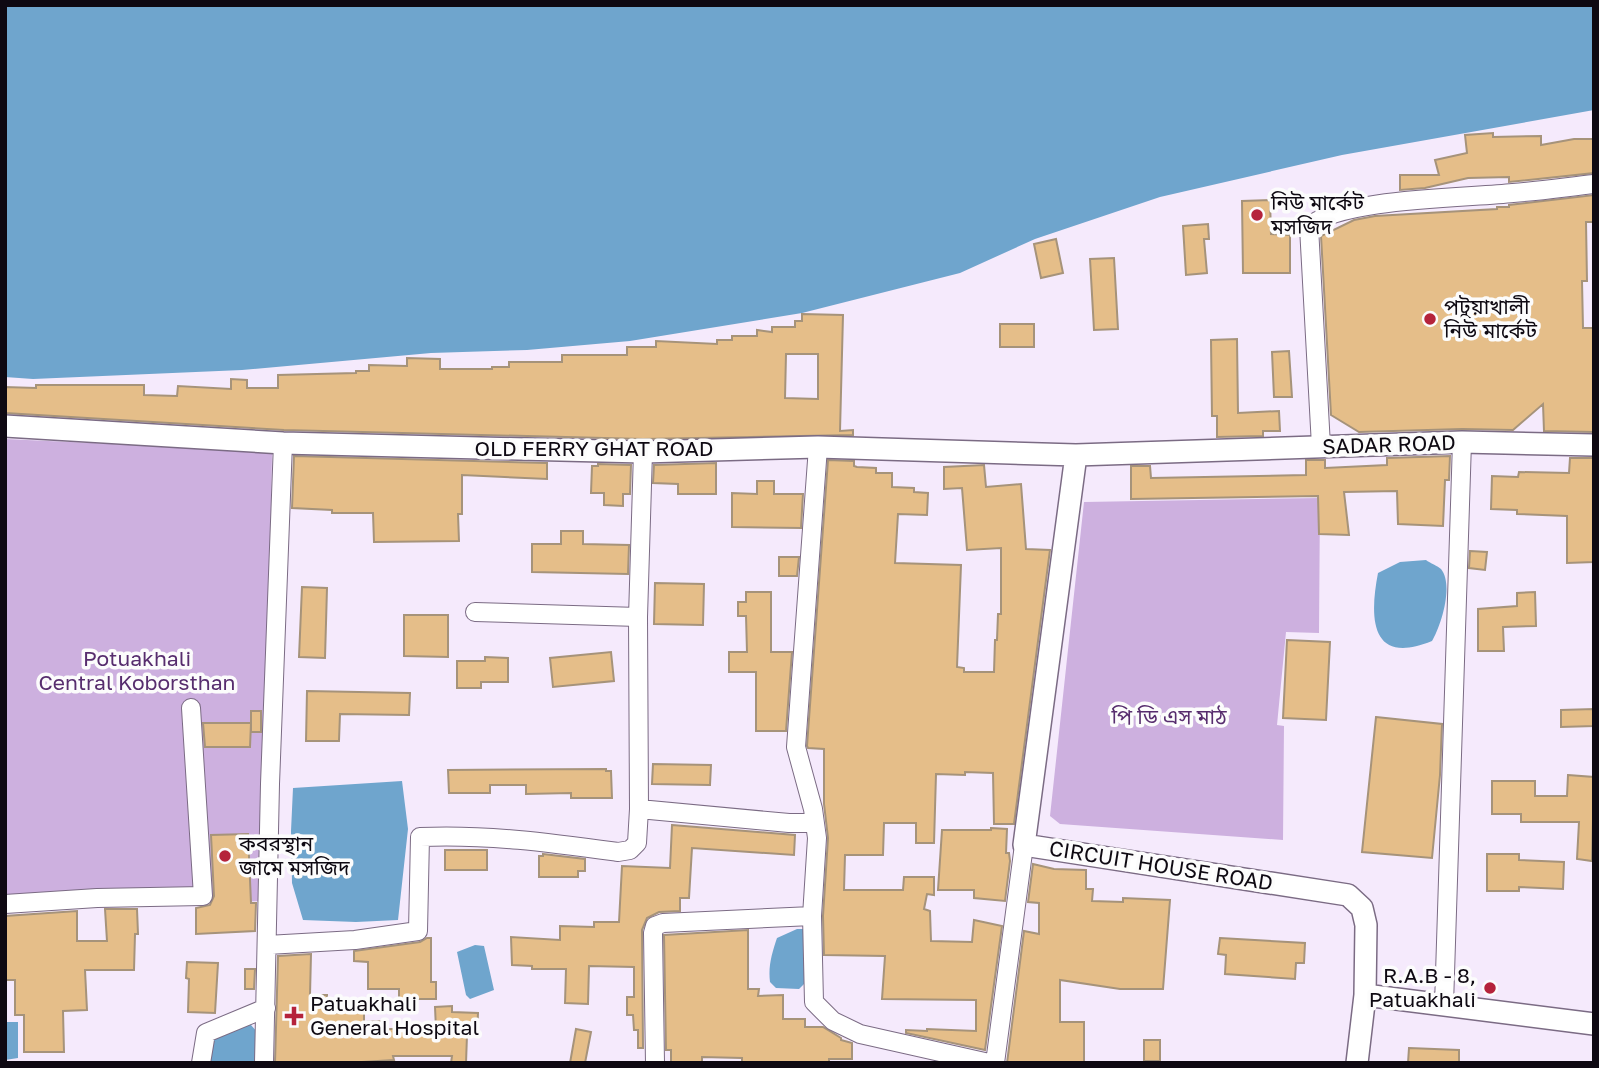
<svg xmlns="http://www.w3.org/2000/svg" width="1599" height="1068" font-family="'Golos Text','Noto Sans Bengali',sans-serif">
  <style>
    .green { fill: #cdb0df }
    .water { fill: #6fa5cd }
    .building { fill: #e5be89; stroke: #a6937a; stroke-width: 2; fill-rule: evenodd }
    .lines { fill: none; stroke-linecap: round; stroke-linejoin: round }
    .minor-casing { stroke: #7b6b84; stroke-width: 20 }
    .tertiary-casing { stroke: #7b6b84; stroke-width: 24 }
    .minor { stroke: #fff; stroke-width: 18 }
    .tertiary { stroke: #fff; stroke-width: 21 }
    .poi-dot { fill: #b5233b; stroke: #fcfcfc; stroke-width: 2.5 }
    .labels { text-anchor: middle; stroke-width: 7; stroke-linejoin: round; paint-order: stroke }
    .poi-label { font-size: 21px; fill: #0e0912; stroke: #fcfcfc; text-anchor: start }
    .street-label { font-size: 21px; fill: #0e0912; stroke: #fcfcfc }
    .park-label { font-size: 21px; fill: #572d6e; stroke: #fcfcfc }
  </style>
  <rect width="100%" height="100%" fill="#f5eafc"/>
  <path class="green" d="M5 439 243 450 272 454 264 901 5 907Z
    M1320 498 1319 633 1286 632 1277 725 1284 726 1283 840 1060 824 1050 816 1084 502Z"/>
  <path class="water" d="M5 5H1594V110L1342 155 1160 197 1035 239 960 273 802 313 630 341 527 350 431 353 242 370 33 379 5 377Z
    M1426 560C1430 563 1438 566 1441 569 1454 585 1441 626 1432 641 1371 666 1369 619 1378 573L1400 562Z
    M402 781 408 829 398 920 356 922 303 920 292 883 291 831 293 788Z
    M797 929H803L807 933 804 984 799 989 776 988 770 982C768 966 772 953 777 938Z
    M475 945 484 946 494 990 470 999 466 995 457 952Z
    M18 1022V1058L5 1060V1022Z
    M251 1025 258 1033 257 1063H206L213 1034 236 1026Z"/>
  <path class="building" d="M1493 133V137L1541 136V145L1574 139H1594V173L1509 182V177L1468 178 1425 188 1400 190V175H1439L1435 160 1467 153 1465 135Z
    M1594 195V222H1586L1587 281H1582L1583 328H1594V432L1544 431 1543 404 1513 430 1462 429 1359 432 1331 415 1321 236 1354 220 1375 216 1497 209V207H1509V205Z
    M1270 200 1271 234 1290 235V273H1243L1242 201Z
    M1208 224 1209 239H1204L1207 273 1186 275 1183 226Z
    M1056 239 1063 273 1041 278 1034 244Z
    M1114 258 1118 329 1094 330 1090 259Z
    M802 314 843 315 840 431 853 430V435L643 439 284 430 5 413V387L36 388V385H144V395L177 396 178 386 231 389V379L247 380V388H278V375L356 373V371H369V365L407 366V358L440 359V369H492V367H509V362H562V355H627V347H656V341L717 344V340H732V336H757V330L772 332V327H795V321H802ZM786 354H818V399L785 398Z
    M1000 324H1034V347H1000Z
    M1237 339 1238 413 1279 411 1280 431H1263V436L1217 437V416H1212L1211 340Z
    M1289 351 1292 397H1274L1272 352Z
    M294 456 547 463V479L462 475V514H458L459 541 374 542 373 513H332V510L292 508Z
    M1450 456 1449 480H1445L1443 526 1398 524 1397 491 1344 492 1349 535 1319 534 1318 496 1131 499V466H1150L1151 478 1306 475V460H1325V468L1387 465V458Z
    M1570 458H1594V562L1567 563V516L1517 514V510L1491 509 1492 476 1518 477 1519 472 1569 473Z
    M828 460 854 461V466L857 467 876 468V473H892V487L914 488V492L928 493 927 515 898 514 895 563 961 565 957 667 964 668V672H994L995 640H997L998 614H1001V548L967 550 962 488 944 489V467L984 465 986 487 1021 484 1026 549 1050 550 1014 824H994L993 773 965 772V775L936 774 934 843H916V823H884L883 855H845L844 890H903L904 877H934V895L927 894 924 909 930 911 931 941 972 942 974 920 1002 926 985 1050 906 1033V1030L927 1031V1029L976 1031V1000L882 999 885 956 824 955 823 916 828 838 824 804V749L808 748 807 746Z
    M716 463V494H678V484L653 483 654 465Z
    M598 464 631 465 630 494H623V506L604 505V493H591L592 466H598Z
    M757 481H774V494H803L801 528 732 527V493L757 494Z
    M561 531H583V544L629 545 628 574 532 572V544H561Z
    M1470 551 1487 552 1485 570 1469 568Z
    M779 557H799L797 576H779Z
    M655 583 704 584 703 625 654 624Z
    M302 587 327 588 325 658 299 657Z
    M746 592H771V652H792L786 731H756V672H729V652H747L746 616H738V602H746Z
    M1535 592 1536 626 1503 627 1504 651H1478V609L1517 606V593Z
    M404 615H448V657L404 656Z
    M1287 640 1330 642 1326 720 1283 718Z
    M611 652 614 681 553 687 550 658Z
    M485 657 508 658V682H481V688H457V661H485Z
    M307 691 410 693 409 715 340 714 339 741H306Z
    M1594 709V726L1561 727V710Z
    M251 711H261V732H251Z
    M1376 717 1442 724 1440 775 1432 858 1362 852Z
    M203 723H251L250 747H205Z
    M653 764 711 765 710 785 652 784Z
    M606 769V771H611L612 798H571V793L526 794V785H490V793H449L448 770Z
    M1568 775 1594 777 1592 861 1577 859 1579 822H1521V814H1492V781H1535V796H1567Z
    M672 825 795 835 794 855 692 848 689 898H680V911L659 912 647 918 642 930 643 1048H638V1030H634L633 1015H627V997H634V967L589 966 588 1004 565 1003 566 969H532V966L512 965 511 937 560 940V926L594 927V922H619L622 866 670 868Z
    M991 828 1007 829 1006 853H1009L1010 861 1005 901 974 898V890H938L942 830H991Z
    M248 834 251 903H256L255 931 196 934V908L210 905 214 896 211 835Z
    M445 850H487V870H445Z
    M543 854 585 859V871H578V877H539V856H543Z
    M1487 854H1519V860L1564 862 1563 889 1519 887V891H1487Z
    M1033 864 1054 869 1086 870V889H1093L1092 901 1123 902V898L1170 900 1163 989H1120L1060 980V1022H1084V1062L1007 1063 1024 931 1039 934V903L1028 902Z
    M105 909H137L138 934H135L134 970H85L87 1010 63 1011 64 1052H24V1015H15V980H5V916L77 911V941H107Z
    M748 930V989H759L758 996 783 995V1019H805V1027H823L841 1038V1040L852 1043V1059H829V1063H742V1058L702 1057V1063H671V1050H666L664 935Z
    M427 938H431V982H436V999H399V989H368V962L354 961V951L420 942Z
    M1220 938 1305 943 1304 963H1296L1295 979 1225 974 1226 955 1218 954Z
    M311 954 310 995H327V1013H364V1022L388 1021V1029H436L435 1007 452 1006V1012L478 1013 477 1035H467L466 1063H451L452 1056H393L394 1060 346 1063H275L278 956Z
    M187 962 218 963 215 1013 188 1012 189 979 186 978Z
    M245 969H255L254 989H245Z
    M576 1029 591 1032 585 1063H570Z
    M1144 1040H1160V1061H1144Z
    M1409 1048 1459 1050V1063H1408Z"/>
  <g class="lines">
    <g class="minor-casing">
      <path id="minor" d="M1321 446 1309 227C1338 198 1468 198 1513 193 1540 191 1567 187 1594 184
        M818 447 796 747 813 809 817 838 812 916 814 1002 833 1021 860 1034 989 1063
        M475 612 638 617
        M639 809 789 823H815
        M5 904 97 898 203 896 191 708
        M267 945 355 940 418 931 420 837C487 834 552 843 618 852L630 850 637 843 639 809 638 617 643 452
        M1444 1005 1462 442
        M201 1063 206 1033 266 1008
        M264 1063 270 784 283 443
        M655 1063 653 933 655 926 663 923 812 916
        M995 1063 1024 845"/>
    </g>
    <g class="tertiary-casing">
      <path id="tertiary" d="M5 426 283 443 643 452 818 447 1076 455 1462 442 1594 445
        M1076 455 1024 845 1348 895 1362 908 1366 925 1365 995 1357 1063
        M1365 995 1594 1024"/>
    </g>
    <use href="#minor" class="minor"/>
    <use href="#tertiary" class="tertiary"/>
  </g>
  <g class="poi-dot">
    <circle cx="1257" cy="215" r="7"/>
    <circle cx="1430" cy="319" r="7"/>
    <circle cx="225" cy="856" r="7"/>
    <circle cx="1490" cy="988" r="7"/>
    <path d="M290.5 1005.5h7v7h7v7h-7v7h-7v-7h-7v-7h7z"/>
  </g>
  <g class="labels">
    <g class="poi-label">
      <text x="1271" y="210">নিউ মার্কেট<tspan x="1271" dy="24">মসজিদ</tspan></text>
      <text x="1444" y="314">পটুয়াখালী<tspan x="1444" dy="24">নিউ মার্কেট</tspan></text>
      <text x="239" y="851">কবরস্থান<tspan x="239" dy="24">জামে মসজিদ</tspan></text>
      <text x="1476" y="983" text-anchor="end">R.A.B - 8,<tspan x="1476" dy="24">Patuakhali</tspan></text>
      <text x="310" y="1011">Patuakhali<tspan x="310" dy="24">General Hospital</tspan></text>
    </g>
    <g class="street-label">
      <text transform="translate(1389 445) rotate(-2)" y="7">SADAR ROAD</text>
      <text x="594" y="456">OLD FERRY GHAT ROAD</text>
      <text transform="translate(1161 866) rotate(9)" y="7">CIRCUIT HOUSE ROAD</text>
    </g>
    <g class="park-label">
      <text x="137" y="666">Potuakhali<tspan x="137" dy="24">Central Koborsthan</tspan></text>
      <text x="1169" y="724">পি ডি এস মাঠ</text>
    </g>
  </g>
  <rect width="1599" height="1068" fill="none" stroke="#0e0912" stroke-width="14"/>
</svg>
